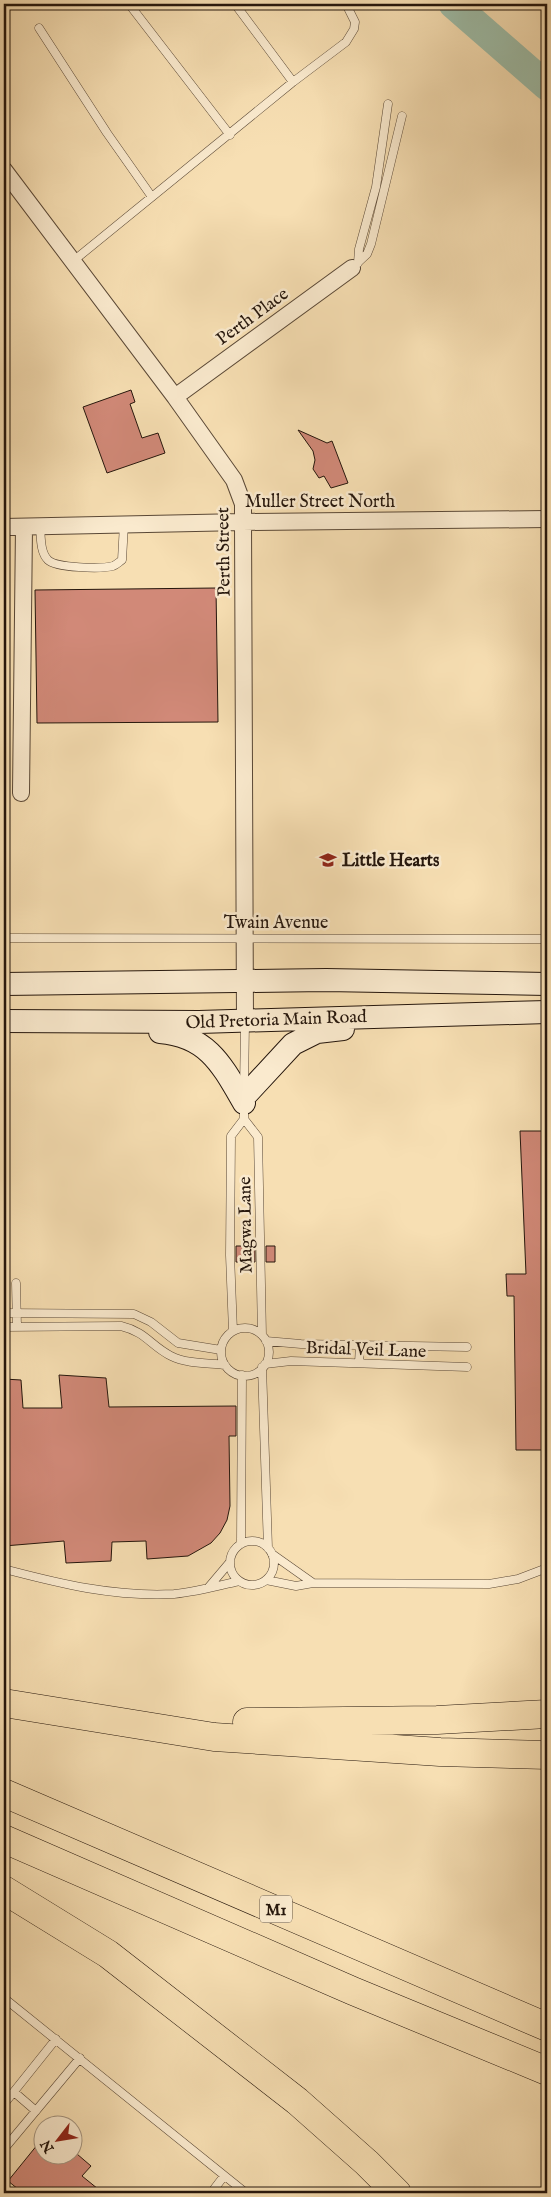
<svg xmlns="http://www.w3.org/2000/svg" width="551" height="2197" font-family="'IM FELL English',serif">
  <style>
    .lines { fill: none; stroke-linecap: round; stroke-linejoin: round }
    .river { stroke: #9ebda8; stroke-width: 29 }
    .building { fill: #d18978; stroke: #25160c }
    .service-casing { stroke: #5a4836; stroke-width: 9 }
    .minor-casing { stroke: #5a4836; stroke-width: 18 }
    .secondary-casing { stroke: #25160c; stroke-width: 24 }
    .motorway-casing { stroke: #25160c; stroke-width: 29 }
    .service { stroke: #faeace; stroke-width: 8 }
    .minor { stroke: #faeace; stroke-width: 16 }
    .secondary { stroke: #faeace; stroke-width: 22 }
    .motorway { stroke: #f7dfb3; stroke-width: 28 }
    .labels { text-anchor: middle; stroke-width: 5; stroke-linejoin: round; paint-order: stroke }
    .shield { fill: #faeace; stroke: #655646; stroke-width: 1 }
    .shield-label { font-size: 16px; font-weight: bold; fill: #25160c }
    .street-label { font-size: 18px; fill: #25160c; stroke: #faeace }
    .poi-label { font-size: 18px; font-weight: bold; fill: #25160c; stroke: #faeace; text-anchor: start }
  </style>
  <rect width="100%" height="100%" fill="#f7dfb3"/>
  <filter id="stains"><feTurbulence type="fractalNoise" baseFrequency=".004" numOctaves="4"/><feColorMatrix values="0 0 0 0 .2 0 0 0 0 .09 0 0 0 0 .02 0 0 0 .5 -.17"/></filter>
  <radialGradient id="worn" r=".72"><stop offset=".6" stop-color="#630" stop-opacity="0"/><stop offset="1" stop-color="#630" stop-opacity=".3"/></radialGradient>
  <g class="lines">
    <path class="river" d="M453 4 547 86"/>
  </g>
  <path class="building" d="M131 390 135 402 130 404 142 438 158 433 165 453 107 473 83 407Z
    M298 430 327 443 332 441 348 483 331 488 324 476 319 478 313 469 315 460 313 451Z
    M216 588 218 722 37 723 35 590Z
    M520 1131H547V1450H516L514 1296H507L506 1274H526Z
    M236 1246H255V1262H236Z
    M266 1246H275V1262H266Z
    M59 1375 106 1378 109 1407 236 1406V1436H229L230 1506 227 1520 220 1533 211 1543 188 1556 147 1559 146 1541 112 1542 111 1561 66 1563 64 1541 4 1546V1379L21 1380 23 1408H62Z
    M42 2139V2154H77L91 2166 82 2176 103 2193H23L8 2181Z"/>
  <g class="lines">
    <g class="service-casing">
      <path id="service" d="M129 4 230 135
        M235 4 293 82
        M39 28 107 133 152 197
        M72 262 293 82 346 42 354 29 355 22 346 4
        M358 263 359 249 376 187 388 104
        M352 268 367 254 371 244 402 116
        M40 526C41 537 40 552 48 560 56 568 101 569 113 566 116 565 119 562 122 560L124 524
        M4 938 547 939
        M244 1090 245 1022
        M244 1119 258 1137 262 1335
        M16 1283 17 1327
        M4 1313 134 1314 151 1322 178 1343 221 1350
        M4 1327 121 1326C146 1332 151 1346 171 1356 187 1364 208 1363 225 1365
        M221 1352a24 24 0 1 1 48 0a24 24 0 1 1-48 0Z
        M233 1331 230 1255 231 1136 244 1119V1104
        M266 1341 301 1344 467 1347
        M359 1363 360 1345
        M265 1364 291 1361 467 1367
        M262 1367 268 1548
        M230 1563a22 22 0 1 1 44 0a22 22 0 1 1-44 0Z
        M241 1544 242 1375
        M272 1554 313 1583
        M4 1569C61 1584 114 1597 174 1594 196 1592 218 1586 239 1581
        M266 1580 296 1586 313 1583 489 1584 518 1579 547 1568
        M208 1588 230 1562
        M4 1998 246 2193
        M14 2092 36 2111
        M4 2104 56 2039
        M4 2149 80 2058
        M211 2193 224 2176"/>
    </g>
    <g class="minor-casing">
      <path id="minor" d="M4 170 175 397 234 480 243 504V522L245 1020
        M175 397 352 268
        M4 527 243 522 547 519
        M21 793 24 527"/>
    </g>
    <g class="secondary-casing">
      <path id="secondary" d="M4 984 326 980 547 984
        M4 1021 199 1022 547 1012
        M160 1032C208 1036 222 1065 244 1103
        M244 1097 293 1044 317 1032 343 1029"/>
    </g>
    <g class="motorway-casing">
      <path id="motorway" d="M4 1703 214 1737 440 1752 547 1755
        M247 1722 437 1720 547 1714
        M4 1793 547 2027
        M4 1839 353 1991 547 2071
        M4 1890 108 1954 297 2101 367 2163 397 2193"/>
    </g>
    <use href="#service" class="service"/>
    <use href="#minor" class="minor"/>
    <use href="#secondary" class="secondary"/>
    <use href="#motorway" class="motorway"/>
  </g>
  <defs>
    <g id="school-bare" transform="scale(1.35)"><path d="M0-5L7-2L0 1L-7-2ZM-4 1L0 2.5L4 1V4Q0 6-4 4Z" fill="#8f2418" stroke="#faeace" stroke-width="2.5" paint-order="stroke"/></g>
  </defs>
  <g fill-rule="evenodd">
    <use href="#school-bare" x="328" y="860"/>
  </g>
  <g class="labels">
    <rect class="shield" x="260" y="1895.5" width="32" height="27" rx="4"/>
    <g class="shield-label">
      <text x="276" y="1915">M1</text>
    </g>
    <g class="street-label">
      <text transform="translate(252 316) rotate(-36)" y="6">Perth Place</text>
      <text x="320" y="507">Muller Street North</text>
      <text transform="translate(223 552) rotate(-91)" y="6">Perth Street</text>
      <text x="276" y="928">Twain Avenue</text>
      <text transform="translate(276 1019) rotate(-2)" y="6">Old Pretoria Main Road</text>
      <text transform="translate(245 1225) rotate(-91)" y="6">Magwa Lane</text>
      <text transform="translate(366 1349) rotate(2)" y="6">Bridal Veil Lane</text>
    </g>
    <g class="poi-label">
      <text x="342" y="866">Little Hearts</text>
    </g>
  </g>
  <rect width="551" height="2197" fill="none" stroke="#f7dfb3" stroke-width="20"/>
  <rect x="5" y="5" width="541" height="2187" fill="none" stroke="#25160c" stroke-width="2.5"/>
  <rect x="10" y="10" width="531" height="2177" fill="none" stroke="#25160c"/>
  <g transform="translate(58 2140) rotate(239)"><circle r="24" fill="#faeace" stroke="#a59580"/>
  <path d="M0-4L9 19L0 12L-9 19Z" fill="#8f2418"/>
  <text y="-8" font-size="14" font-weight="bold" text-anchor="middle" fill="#25160c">N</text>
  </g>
  <rect width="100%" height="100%" filter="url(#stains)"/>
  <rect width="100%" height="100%" fill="url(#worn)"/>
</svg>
